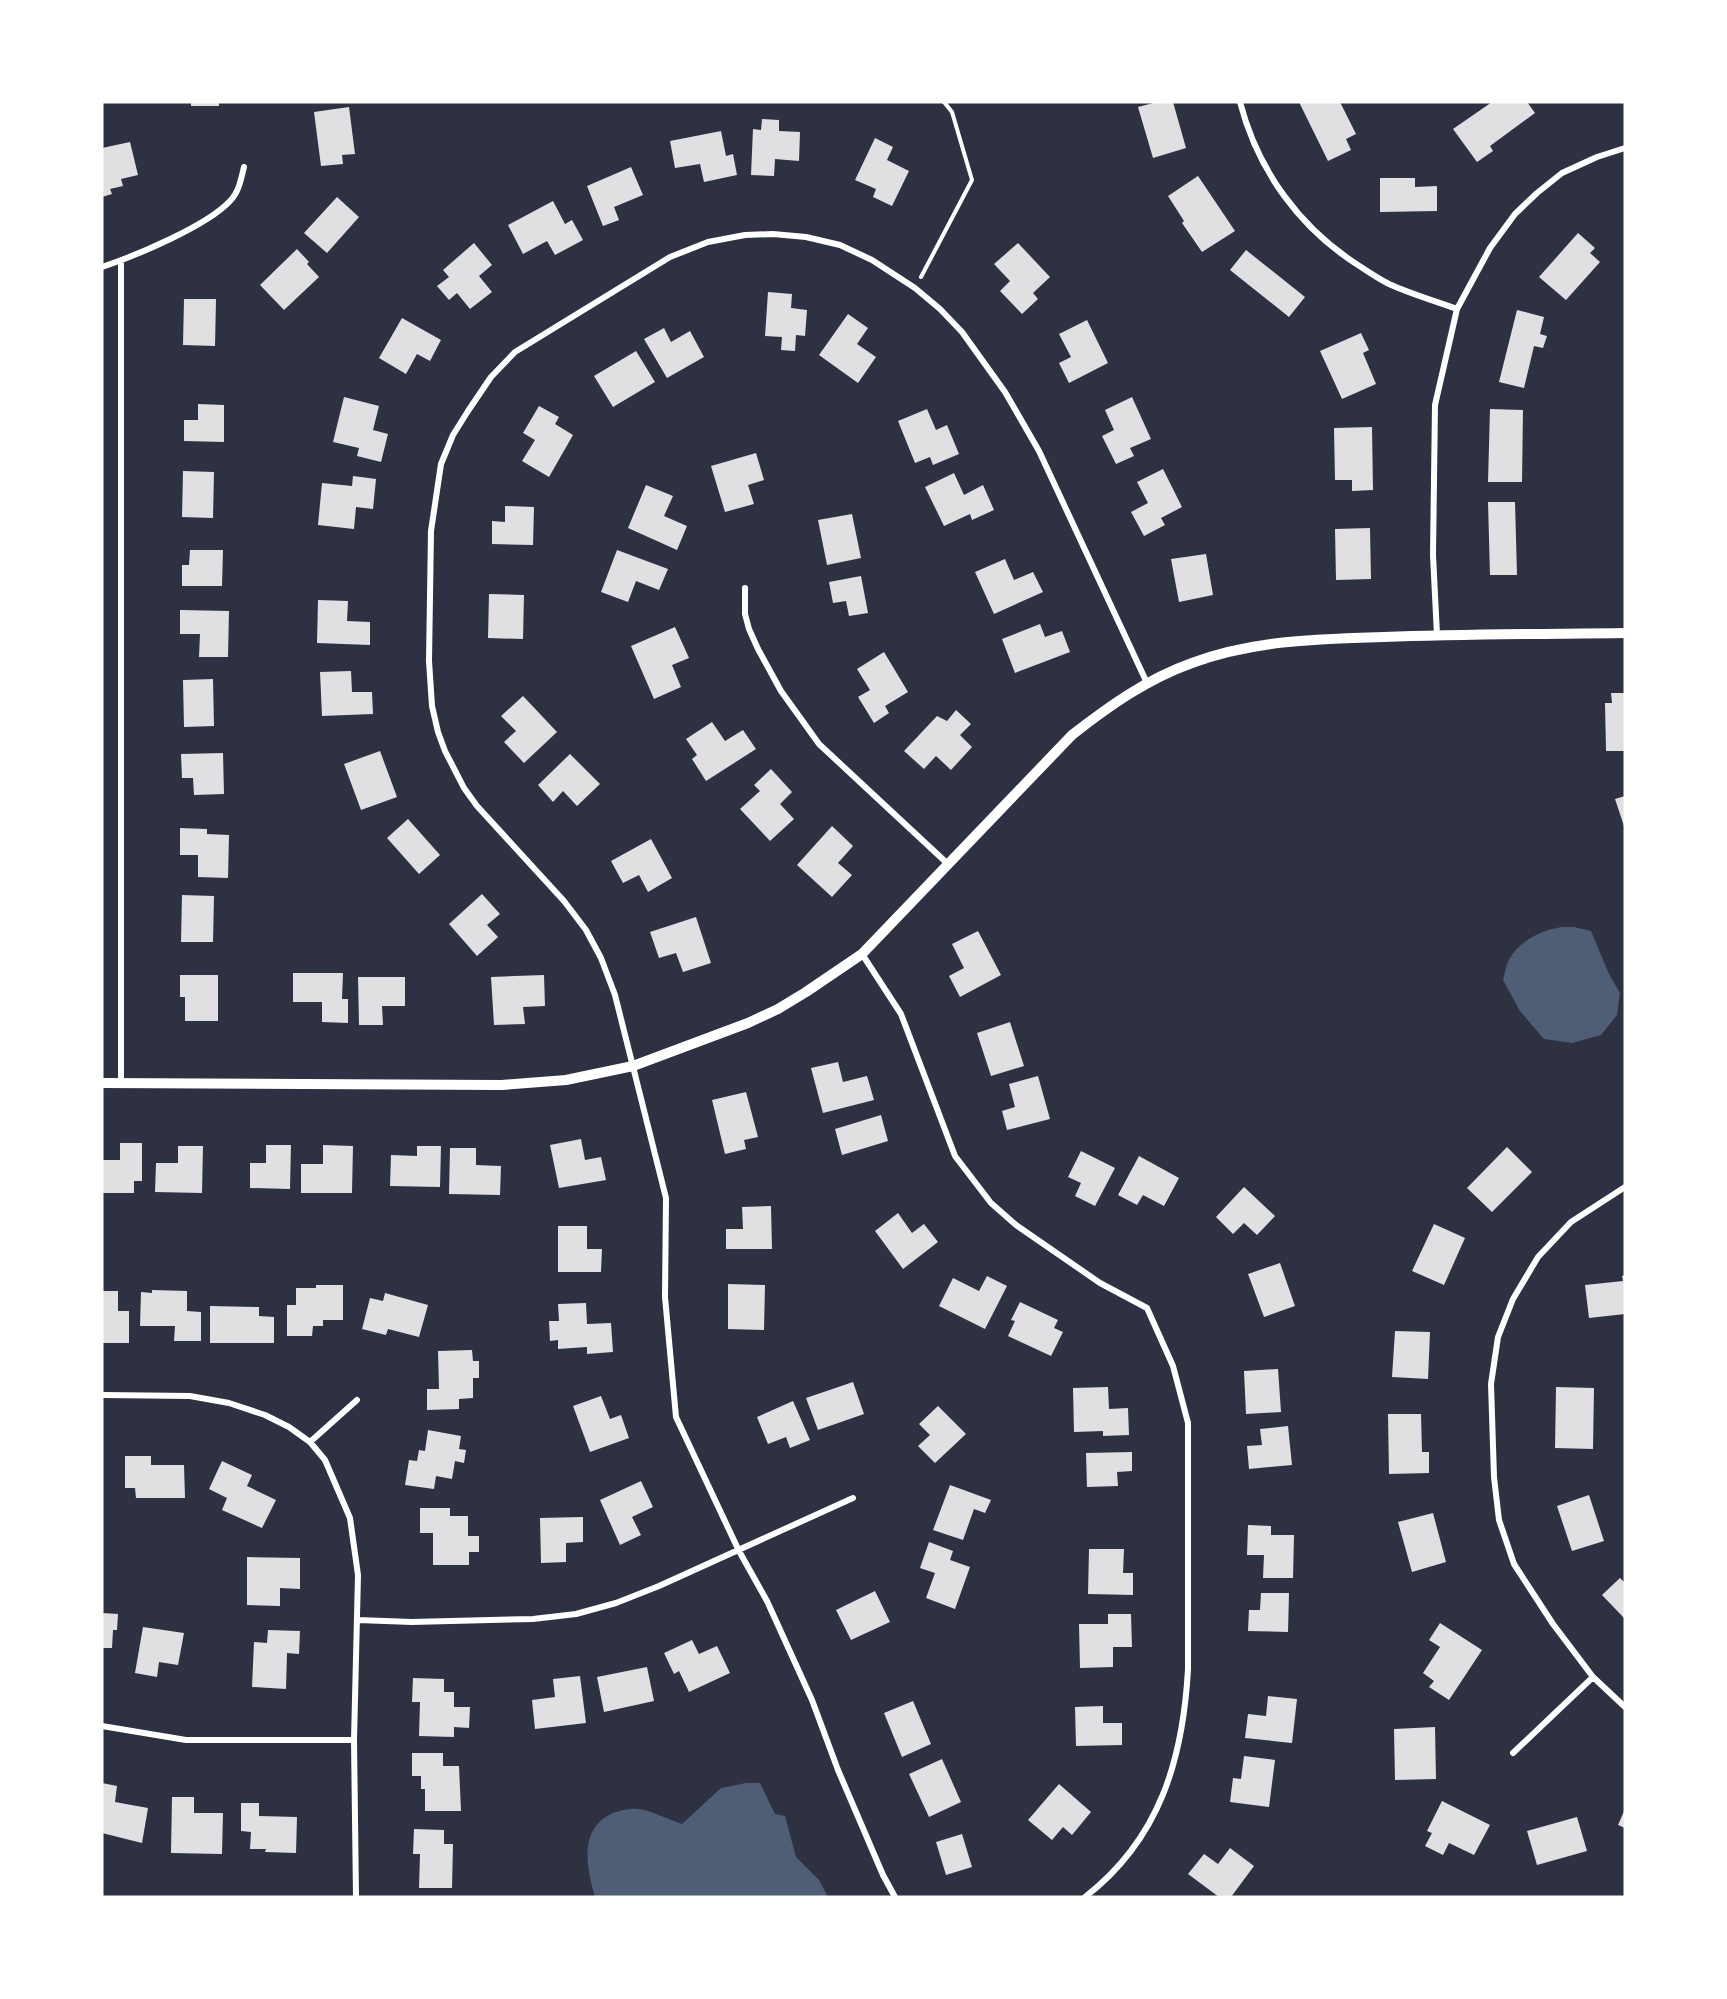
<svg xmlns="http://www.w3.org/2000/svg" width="1727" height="1999" font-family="'DM Sans',sans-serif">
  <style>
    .water { fill: #4f5d75 }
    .building { fill: #e0e0e3 }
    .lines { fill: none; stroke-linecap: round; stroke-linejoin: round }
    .path { stroke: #fff; stroke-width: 4 }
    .minor { stroke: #fff; stroke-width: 6 }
    .tertiary { stroke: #fff; stroke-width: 10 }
  </style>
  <rect width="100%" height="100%" fill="#2d3142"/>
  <path class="water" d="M1562 927H1574L1591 931 1609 974 1620 993 1617 1015 1601 1035 1572 1043 1544 1039 1520 1011 1503 980C1505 973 1506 964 1510 958 1521 940 1542 930 1562 927Z
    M746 1783H760L775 1814 785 1816 796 1857 819 1880 828 1897H595C587 1869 578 1830 611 1814 618 1811 630 1808 638 1809 651 1810 669 1820 682 1824L721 1788Z"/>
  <path class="building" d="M191 102H219V106H191Z
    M1157 102H1173L1186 148 1153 158 1138 107Z
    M1299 102H1340L1356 134 1346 139 1351 150 1328 161Z
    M1492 102H1527L1535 113 1490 146 1493 151 1477 162 1453 129Z
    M349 107 355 154 342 155 343 164 321 166 314 112Z
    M762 119 779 120V131L800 132 799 161 775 159 774 176 751 175 753 129 761 130Z
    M721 131 726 156 733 154 737 175 704 182 700 164 675 168 670 141Z
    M875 138 893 147 887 160 909 171 892 206 873 197 876 189 855 180Z
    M130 142 138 175 121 179 123 186 110 189 112 194 102 197V148Z
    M631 167 643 195 614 207 619 220 603 226 587 186Z
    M1198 176 1235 231 1202 252 1182 223 1184 221 1168 196Z
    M1380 178H1415V187L1437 186V211L1380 212Z
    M337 197 359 217 327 253 304 233Z
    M553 201 565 224 572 220 583 240 555 255 547 241 523 254 508 225Z
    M1578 233 1595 248 1590 253 1600 262 1566 300 1539 277Z
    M474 243 492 265 479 276 492 292 470 309 457 293 449 300 437 286 449 277 443 270Z
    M1018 243 1050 277 1033 293 1038 299 1022 314 1000 291 1010 281 994 264Z
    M297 249 309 262 307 264 319 277 284 310 260 285Z
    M1246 250 1305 297 1289 317 1230 270Z
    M768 292 792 294 791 308 807 310 805 336 796 335 795 351 781 350 782 337 765 336Z
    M184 299H216L215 346 183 345Z
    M1517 310 1544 317 1540 334 1547 336 1543 348 1534 346 1524 388 1499 382Z
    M848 314 868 328 857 344 876 357 858 383 819 355Z
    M402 318 441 340 430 361 417 354 406 374 379 358Z
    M1087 320 1108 363 1069 383 1059 363 1071 357 1059 334Z
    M664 328 671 342 690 331 704 357 667 378 644 339Z
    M1361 333 1369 350 1363 353 1376 384 1342 399 1320 351Z
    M636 351 655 382 613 407 594 376Z
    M344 397 379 406 373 430 388 434 381 462 357 456 359 448 333 442Z
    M1132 397 1151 439 1130 448 1134 456 1116 464 1102 436 1114 430 1105 410Z
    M198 404 224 405V442L184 441V420H198Z
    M539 406 559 417 555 424 573 435 549 477 522 461 535 440 523 433Z
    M927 409 936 430 947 425 959 454 933 465 930 457 915 463 898 421Z
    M1490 409 1523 410 1522 482H1488Z
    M1372 427 1373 490 1352 491V480H1335L1334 428Z
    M756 453 764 480 748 485 754 504 725 512 711 466Z
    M1163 469 1182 507 1161 518 1165 525 1144 536 1131 512 1148 503 1137 482Z
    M183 471 214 472 213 518 182 517Z
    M954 473 964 495 983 485 994 510 972 520 970 514 944 526 925 487Z
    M353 476 376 479 373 509 356 507 354 529 318 525 322 483 352 486Z
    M646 485 673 496 664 516 687 526 677 550 628 528Z
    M1488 502H1515L1517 575H1490Z
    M505 506 534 507 533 545 492 544V521L505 522Z
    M852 514 861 558 827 565 818 520Z
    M1370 528 1371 579 1336 580 1335 529Z
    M190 550H223L222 586H182V565H189Z
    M617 550 668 569 659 590 636 581 628 602 601 592Z
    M1206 554 1213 595 1179 602 1171 559Z
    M1005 559 1014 580 1033 572 1043 592 994 614 975 572Z
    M861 576 868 613 849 616 846 601 833 603 829 582Z
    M489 594 524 595 523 639 488 638Z
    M318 600 348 601 347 621 370 622V645L317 643Z
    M180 610 229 611 228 657H199L200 634H180Z
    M1040 624 1045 637 1062 631 1070 652 1015 673 1002 639Z
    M675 627 689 658 672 665 681 687 654 699 631 646Z
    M884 652 908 692 885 706 889 713 874 723 858 697 870 690 857 669Z
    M351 671 352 692H372L373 714 322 716 320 672Z
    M213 679 214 726 184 727 183 680Z
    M1611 693H1625V751H1606L1605 703H1612Z
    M523 696 557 732 524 763 504 742 516 731 501 716Z
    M956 710 971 724 960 735 972 747 951 770 936 756 924 769 904 751 937 716 947 721Z
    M712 722 725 741 743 730 756 749 706 781 692 759 697 755 686 739Z
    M380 751 397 797 361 810 344 764Z
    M223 753 224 794 194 795 193 778H182L181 754Z
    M570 754 600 784 577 806 563 791 553 802 538 785Z
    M771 769 792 792 780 804 794 819 770 841 740 809 760 791 754 785Z
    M1625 796V829L1615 799Z
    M408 819 440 855 419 874 387 838Z
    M832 826 853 846 838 863 852 875 832 897 797 865Z
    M180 828 207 829V834L229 835 228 878 198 877V855H180Z
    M651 839 672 878 648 892 639 875 623 883 611 861Z
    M482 894 500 914 487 925 498 937 477 956 449 924Z
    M182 895 214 896 213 942H181Z
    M696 917 711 963 683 972 676 953 659 958 650 932Z
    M978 931 1001 975 960 997 949 976 964 968 952 944Z
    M293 973H343L342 999H348V1023L322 1022V1002H293Z
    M180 975H218V1021H185V997H180Z
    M544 975 545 1006 523 1007 525 1024 494 1025 491 977Z
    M358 977H405V1006H382L383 1025H359Z
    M1010 1022 1024 1066 991 1076 977 1033Z
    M838 1062 843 1082 867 1076 874 1100 823 1113 811 1068Z
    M1038 1076 1050 1119 1007 1130 1002 1111 1015 1107 1009 1084Z
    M746 1092 758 1137 744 1140 746 1149 725 1154 712 1100Z
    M881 1115 888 1141 842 1155 835 1129Z
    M581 1139 585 1160 601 1157 606 1180 559 1188 550 1145Z
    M120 1143H142V1181H134V1193H102V1160H120Z
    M266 1145H291L290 1189 250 1188V1163H266Z
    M323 1145 353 1146 352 1193H301V1164H323Z
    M178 1146H203L202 1193 155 1192 156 1163H178Z
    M417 1146H441L440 1187 390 1186 391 1155 417 1156Z
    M1507 1147 1532 1172 1492 1212 1467 1188Z
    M450 1148H476V1165L501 1166 500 1195 449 1194Z
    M1081 1151 1115 1168 1095 1206 1075 1196 1081 1183 1068 1177Z
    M1139 1156 1179 1178 1164 1206 1143 1195 1137 1205 1118 1195Z
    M1244 1187 1275 1216 1257 1235 1244 1223 1233 1234 1216 1217Z
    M771 1206 772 1249H726V1229H743L742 1207Z
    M898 1213 912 1233 924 1224 938 1242 903 1269 875 1231Z
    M1434 1224 1465 1238 1444 1285 1412 1271Z
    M558 1226H587V1249H602L601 1272H558Z
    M1280 1263 1295 1306 1264 1317 1248 1274Z
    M1625 1275V1314L1589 1318 1585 1285 1623 1281 1622 1276Z
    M987 1276 1007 1286 985 1329 939 1306 953 1278 979 1291Z
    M728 1284 765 1285 764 1330 728 1329Z
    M316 1285H343V1320H323V1326H313L312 1336H287V1305H296V1288H316Z
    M152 1290 187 1291V1311L201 1312V1341H174L175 1326H140L141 1292 152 1293Z
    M102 1291H118V1311H129V1343H103Z
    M385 1293 428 1305 419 1337 388 1329 386 1335 362 1329 370 1298 383 1301Z
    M1020 1302 1058 1320 1054 1328 1063 1332 1051 1356 1008 1336 1015 1321 1011 1320Z
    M586 1303 587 1324 611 1323 613 1352 587 1354V1347L558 1349V1340L550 1341 549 1321H559L558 1304Z
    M210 1306 259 1307V1316L274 1317V1343H210Z
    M1395 1331 1430 1332 1428 1379 1392 1377Z
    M472 1350 473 1361H479V1378H473V1398L459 1399V1409L427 1410V1389H439L438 1351Z
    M1278 1369 1281 1412 1246 1414 1244 1371Z
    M853 1382 864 1414 818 1430 806 1398Z
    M1108 1387 1109 1409 1128 1408 1129 1435 1103 1436V1431L1074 1432 1073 1388Z
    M1556 1387 1594 1388 1593 1449 1555 1448Z
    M601 1396 610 1419 621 1415 629 1438 590 1452 573 1406Z
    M793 1401 810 1440 790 1448 786 1437 768 1444 757 1417Z
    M938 1406 966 1434 935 1463 918 1446 930 1435 919 1424Z
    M1388 1414H1421L1422 1452H1429V1473L1389 1474Z
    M1288 1426 1292 1465 1249 1469 1247 1446 1262 1445 1260 1429Z
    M428 1430 461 1436 459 1449 466 1450 464 1463 455 1461 452 1479 436 1476 434 1489 405 1485 409 1460 417 1461 419 1450 425 1451Z
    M1132 1452V1471L1117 1472 1118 1486 1087 1487 1086 1453Z
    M125 1456H151V1465H184L185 1498H136L135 1488H125Z
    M222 1461 252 1475 247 1486 276 1500 262 1528 222 1510 227 1498 209 1489Z
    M641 1481 653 1507 632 1517 641 1535 620 1545 600 1500Z
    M950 1485 991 1500 985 1513 974 1509 963 1540 933 1530Z
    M1589 1495 1604 1541 1572 1551 1557 1506Z
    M420 1508H450V1516H468V1536H479V1552H469V1565H433V1533H420Z
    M1433 1513 1446 1562 1412 1572 1398 1522Z
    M583 1517V1542L566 1543V1562L541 1563 540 1518Z
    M1248 1525 1271 1526V1535H1294L1293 1578H1263L1264 1555H1247Z
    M929 1542 953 1551 950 1560 970 1567 955 1609 926 1598 935 1573 920 1568Z
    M1089 1549H1124L1123 1573H1133V1595L1088 1594Z
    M247 1557 300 1558V1589L280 1588V1606L247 1605Z
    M1620 1578 1625 1583V1619L1602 1595Z
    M875 1591 890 1622 851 1640 836 1610Z
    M1261 1593H1289L1288 1632 1248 1631 1249 1610H1260Z
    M102 1613 118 1614 117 1630H113L112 1648H102Z
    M1108 1614H1131L1132 1647H1113V1667L1080 1668 1079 1624H1108Z
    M1440 1623 1482 1650 1449 1700 1429 1687 1434 1681 1423 1673 1440 1647 1429 1640Z
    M143 1627 184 1633 178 1665 159 1662 157 1677 135 1673Z
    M268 1630 300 1631 299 1654 287 1653 286 1689 252 1687 254 1642 267 1643Z
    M692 1640 699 1654 717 1646 730 1673 689 1692 679 1671 674 1674 664 1653Z
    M647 1667 654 1701 604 1712 597 1677Z
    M580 1676 586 1723 535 1729 532 1700 555 1697 553 1679Z
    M413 1678 444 1679V1692H454V1707H470L469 1728 454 1727V1737L419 1736 420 1702H412Z
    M1268 1696 1297 1699 1292 1743 1245 1738 1248 1714 1266 1716Z
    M913 1701 931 1744 902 1757 884 1713Z
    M1103 1706V1723H1122V1745L1076 1746 1075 1707Z
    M1435 1727 1436 1779 1395 1780 1394 1729Z
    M412 1753H443V1766H459L461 1811H425V1789H421V1776H412Z
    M1244 1756 1275 1760 1269 1807 1230 1802 1233 1778 1241 1779Z
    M942 1759 961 1802 929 1817 909 1774Z
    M102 1783 117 1786 115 1802 148 1808 142 1843 102 1833Z
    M1059 1784 1091 1812 1072 1835 1063 1827 1052 1840 1028 1820Z
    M172 1797H194V1813H223L222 1854 171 1853Z
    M1442 1801 1490 1825 1474 1855 1449 1843 1443 1855 1425 1846 1432 1833 1427 1831Z
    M241 1803H259V1816L297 1817 296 1853 265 1852 266 1849H250L251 1832 241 1831Z
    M1625 1809V1828L1618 1825Z
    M1577 1817 1587 1851 1537 1865 1527 1831Z
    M414 1829 444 1830V1844H453L452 1888H419L420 1854H413Z
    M962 1834 972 1867 946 1875 936 1842Z
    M1230 1848 1254 1866 1231 1897H1219L1188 1874 1204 1854 1218 1864Z"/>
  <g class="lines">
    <path class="path" d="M921 277 972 180 952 112 944 102"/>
    <path class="minor" d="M1240 102C1258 171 1300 229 1361 267 1370 273 1379 279 1389 284 1411 294 1435 301 1457 309
      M121 261V1083
      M102 267C135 256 207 226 230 201 239 192 241 179 244 167
      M745 588V614L749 629 758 649 781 691 819 744 949 865
      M1437 635 1433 555 1435 405 1457 309 1490 248 1515 214 1537 193 1562 173 1597 157 1625 148
      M862 954 901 1014 955 1156 991 1203 1016 1225 1100 1283 1147 1308 1173 1366 1188 1423V1669C1183 1759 1160 1839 1085 1897
      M1625 1187 1571 1222 1538 1257 1513 1299 1498 1337 1491 1384 1494 1477 1499 1520 1514 1564 1553 1624 1593 1677 1625 1707
      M102 1395 190 1396 229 1403 265 1415 289 1427 310 1442 325 1460 350 1518 358 1575 354 1740 356 1897
      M310 1442 357 1400
      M358 1620 412 1622 533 1619 576 1614 616 1603 659 1586 853 1498
      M102 1726 186 1740H354
      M1513 1753 1593 1677
      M895 1897 883 1875 838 1770 812 1700 767 1601 739 1551 676 1417 665 1297 666 1198 615 995 601 958 586 930 564 901 477 806 464 788 445 751 438 732 432 706 429 661 431 531 441 464 453 435 468 411 491 377 515 352 670 257 708 242 745 235 773 234 806 237 840 245 872 260 915 288 940 309 962 332 1005 392 1039 451 1147 683"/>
    <path class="tertiary" d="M102 1083 502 1085 566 1080 633 1066 748 1023 778 1009 806 992 862 954 1072 735C1109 706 1147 679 1192 663 1254 640 1319 639 1384 637 1465 634 1545 634 1625 633"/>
  </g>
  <rect width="1727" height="1999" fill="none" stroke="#ffffff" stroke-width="207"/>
</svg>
